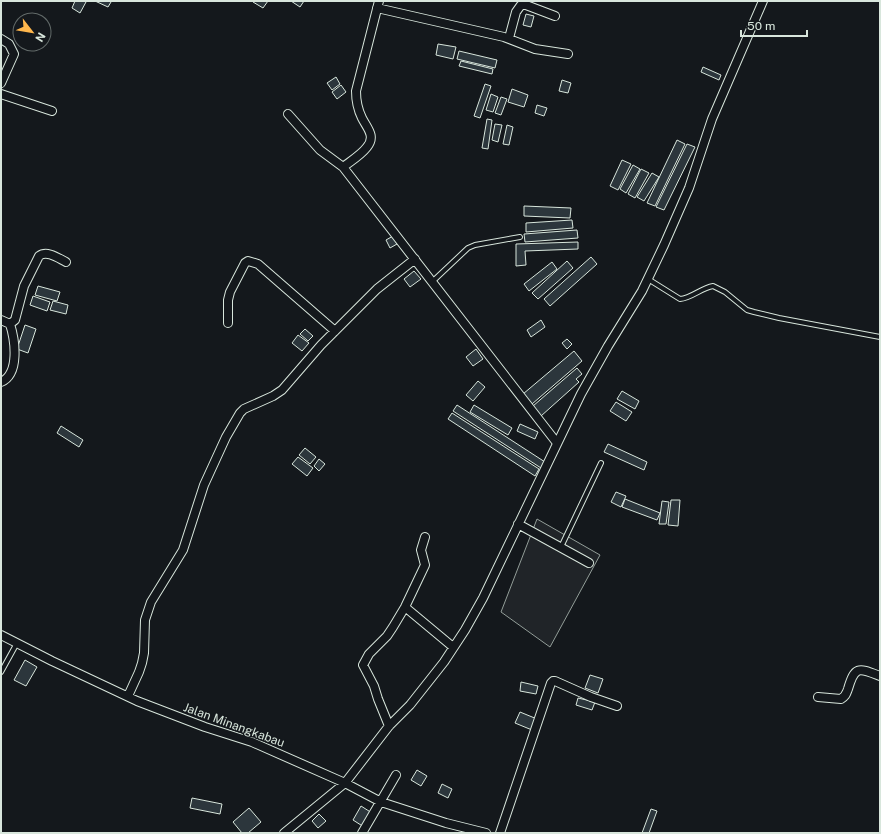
<svg xmlns="http://www.w3.org/2000/svg" width="881" height="834" font-family="'Public Sans',sans-serif">
  <style>
    .green { fill: #202428; stroke: #939e99 }
    .building { fill: #2c363c; stroke: #d8e6dc }
    .lines { fill: none; stroke-linecap: round; stroke-linejoin: round }
    .lane-casing { stroke: #d8e6dc; stroke-width: 6 }
    .street-casing { stroke: #d8e6dc; stroke-width: 10 }
    .lane { stroke: #14181c; stroke-width: 4 }
    .street { stroke: #14181c; stroke-width: 8 }
    .labels { text-anchor: middle; stroke-width: 3; stroke-linejoin: round; paint-order: stroke }
    .street-label { font-size: 12px; fill: #d8e6dc; stroke: #14181c }
  </style>
  <rect width="100%" height="100%" fill="#14181c"/>
  <path class="green" d="M537 519 600 555 550 647 501 612Z"/>
  <path class="building" d="M75 1H84L86 2 80 13 72 8Z
    M95 1H110L111 2 108 7Z
    M254 1H268L263 8 253 2Z
    M291 1H304L300 7Z
    M526 14 534 16 531 27 523 25Z
    M438 44 456 47 453 59 436 55Z
    M459 51 497 60 495 68 457 59Z
    M461 61 493 69 492 74 459 66Z
    M703 67 721 75 719 80 701 72Z
    M336 77 340 84 332 90 327 83Z
    M562 80 571 83 568 93 559 91Z
    M485 84 491 86 480 118 474 116Z
    M341 85 346 92 337 99 332 92Z
    M512 89 528 95 524 107 508 102Z
    M491 94 498 97 493 112 486 110Z
    M501 97 507 99 501 115 495 113Z
    M537 105 547 108 544 116 535 113Z
    M487 119 492 120 488 149 482 148Z
    M495 124 502 125 498 142 492 140Z
    M507 125 513 127 509 145 503 144Z
    M677 140 685 144 655 206 647 203Z
    M687 144 695 147 664 210 656 207Z
    M622 160 631 164 618 190 610 186Z
    M633 165 640 169 626 193 620 189Z
    M641 169 649 173 635 198 628 194Z
    M652 173 659 177 644 201 637 197Z
    M524 206 571 208 570 218 524 216Z
    M572 220 573 228 526 232V223Z
    M577 230 578 238 525 242 524 234Z
    M393 236 397 244 390 248 386 240Z
    M578 242V249L525 251 526 265 516 266V244Z
    M591 257 597 264 550 306 544 299Z
    M567 261 573 268 538 299 532 293Z
    M552 262 557 269 529 291 524 284Z
    M414 271 421 279 410 287 404 279Z
    M38 286 60 292 57 301 35 295Z
    M33 296 50 302 47 311 30 305Z
    M53 301 68 305 66 314 50 310Z
    M541 320 545 327 531 337 527 330Z
    M25 325 36 329 28 353 17 349Z
    M305 329 313 336 308 341 300 334Z
    M298 335 309 343 302 351 292 343Z
    M567 339 572 344 567 349 562 343Z
    M476 349 483 359 473 366 466 357Z
    M574 351 582 361 532 404 523 394Z
    M577 368 582 374 576 379 579 382 541 416 533 406Z
    M478 381 485 387 473 401 466 395Z
    M622 391 639 401 635 409 617 399Z
    M616 402 632 412 626 421 610 411Z
    M457 405 545 462 541 468 453 411Z
    M474 405 512 428 508 435 470 412Z
    M452 413 539 469 535 476 448 419Z
    M520 424 538 432 535 439 517 431Z
    M61 426 83 440 79 447 57 433Z
    M608 444 647 462 644 470 604 452Z
    M305 448 316 457 310 464 299 455Z
    M298 457 313 468 307 476 292 464Z
    M319 459 325 464 319 471 314 466Z
    M616 492 626 496 621 507 611 502Z
    M625 499 660 513 657 520 622 507Z
    M671 500H680L678 526 668 525Z
    M662 501 669 502 666 524H659Z
    M25 660 37 667 26 686 14 680Z
    M590 675 603 679 598 693 585 688Z
    M521 682 538 686 536 694 520 691Z
    M578 698 595 702 592 710 576 705Z
    M520 712 537 719 532 730 515 723Z
    M417 770 427 776 421 786 411 780Z
    M442 784 452 789 448 798 438 793Z
    M192 798 222 804 220 814 190 808Z
    M361 806 372 813 364 827 353 820Z
    M249 808 261 822 248 833H242L233 822Z
    M651 809 657 811 649 833H642Z
    M319 814 326 821 318 828 312 821Z"/>
  <g class="lines">
    <g class="lane-casing">
      <path id="lane" d="M648 279 680 299C692 298 701 288 713 286L725 292 747 310 754 312 779 318 880 337
        M432 282 468 248 475 245 520 237
        M561 547 601 463
        M1 672 17 643"/>
    </g>
    <g class="street-casing">
      <path id="street" d="M377 8 504 37 535 49 568 54
        M509 38 516 12 521 5H526L555 16
        M1 39 9 44 14 54 1 83
        M1 94 52 111
        M288 114 320 150 343 167 557 443
        M343 167C351 161 361 155 367 147 376 136 367 128 362 118 358 110 356 100 356 91L379 1
        M1 320 10 324 15 320 24 286 39 256C47 250 58 258 66 262
        M228 323V300L230 292 245 263 248 261 258 264 335 331
        M1 382C20 374 15 340 10 324
        M518 524 589 563
        M405 607 453 647
        M1 635 52 661 137 701 205 727 252 742 345 783 381 802 446 823 486 833
        M128 696 139 672 142 663 144 653 145 620 151 602 183 550 204 485 226 437 240 413 244 409 273 396 282 390 321 345 377 289 415 259
        M818 697 841 699C846 696 846 694 848 689 855 665 859 668 880 676
        M389 726 378 699 374 686 363 665 369 654 387 636 393 627 405 607 425 565 421 550 425 537
        M284 833 345 783 389 726 410 705 444 662 465 630 483 598 581 394 608 346 642 291 664 245 689 188 712 119 763 1
        M362 833 396 775
        M500 833 551 683 553 681H555L591 697 617 706"/>
    </g>
    <use href="#lane" class="lane"/>
    <use href="#street" class="street"/>
  </g>
  <g class="labels">
    <g class="street-label">
      <text transform="translate(234 725) rotate(20)" y="4">Jalan Minangkabau</text>
    </g>
  </g>
  <rect width="881" height="834" fill="none" stroke="#d8e6dc" stroke-width="4"/>
  <g transform="translate(32 32) rotate(121)"><circle r="19" fill="#14181c" stroke="#626a69"/>
  <path d="M0-3L7 15L0 10L-7 15Z" fill="#ffb74d"/>
  <text y="-6" font-size="11" font-weight="bold" text-anchor="middle" fill="#d8e6dc">N</text>
  </g>
  <path d="M741 30v6h66v-6" fill="none" stroke="#d8e6dc" stroke-width="2"/>
  <text x="747" y="30" font-size="12" fill="#d8e6dc" stroke="#14181c" stroke-width="3" paint-order="stroke">50 m</text>
</svg>
